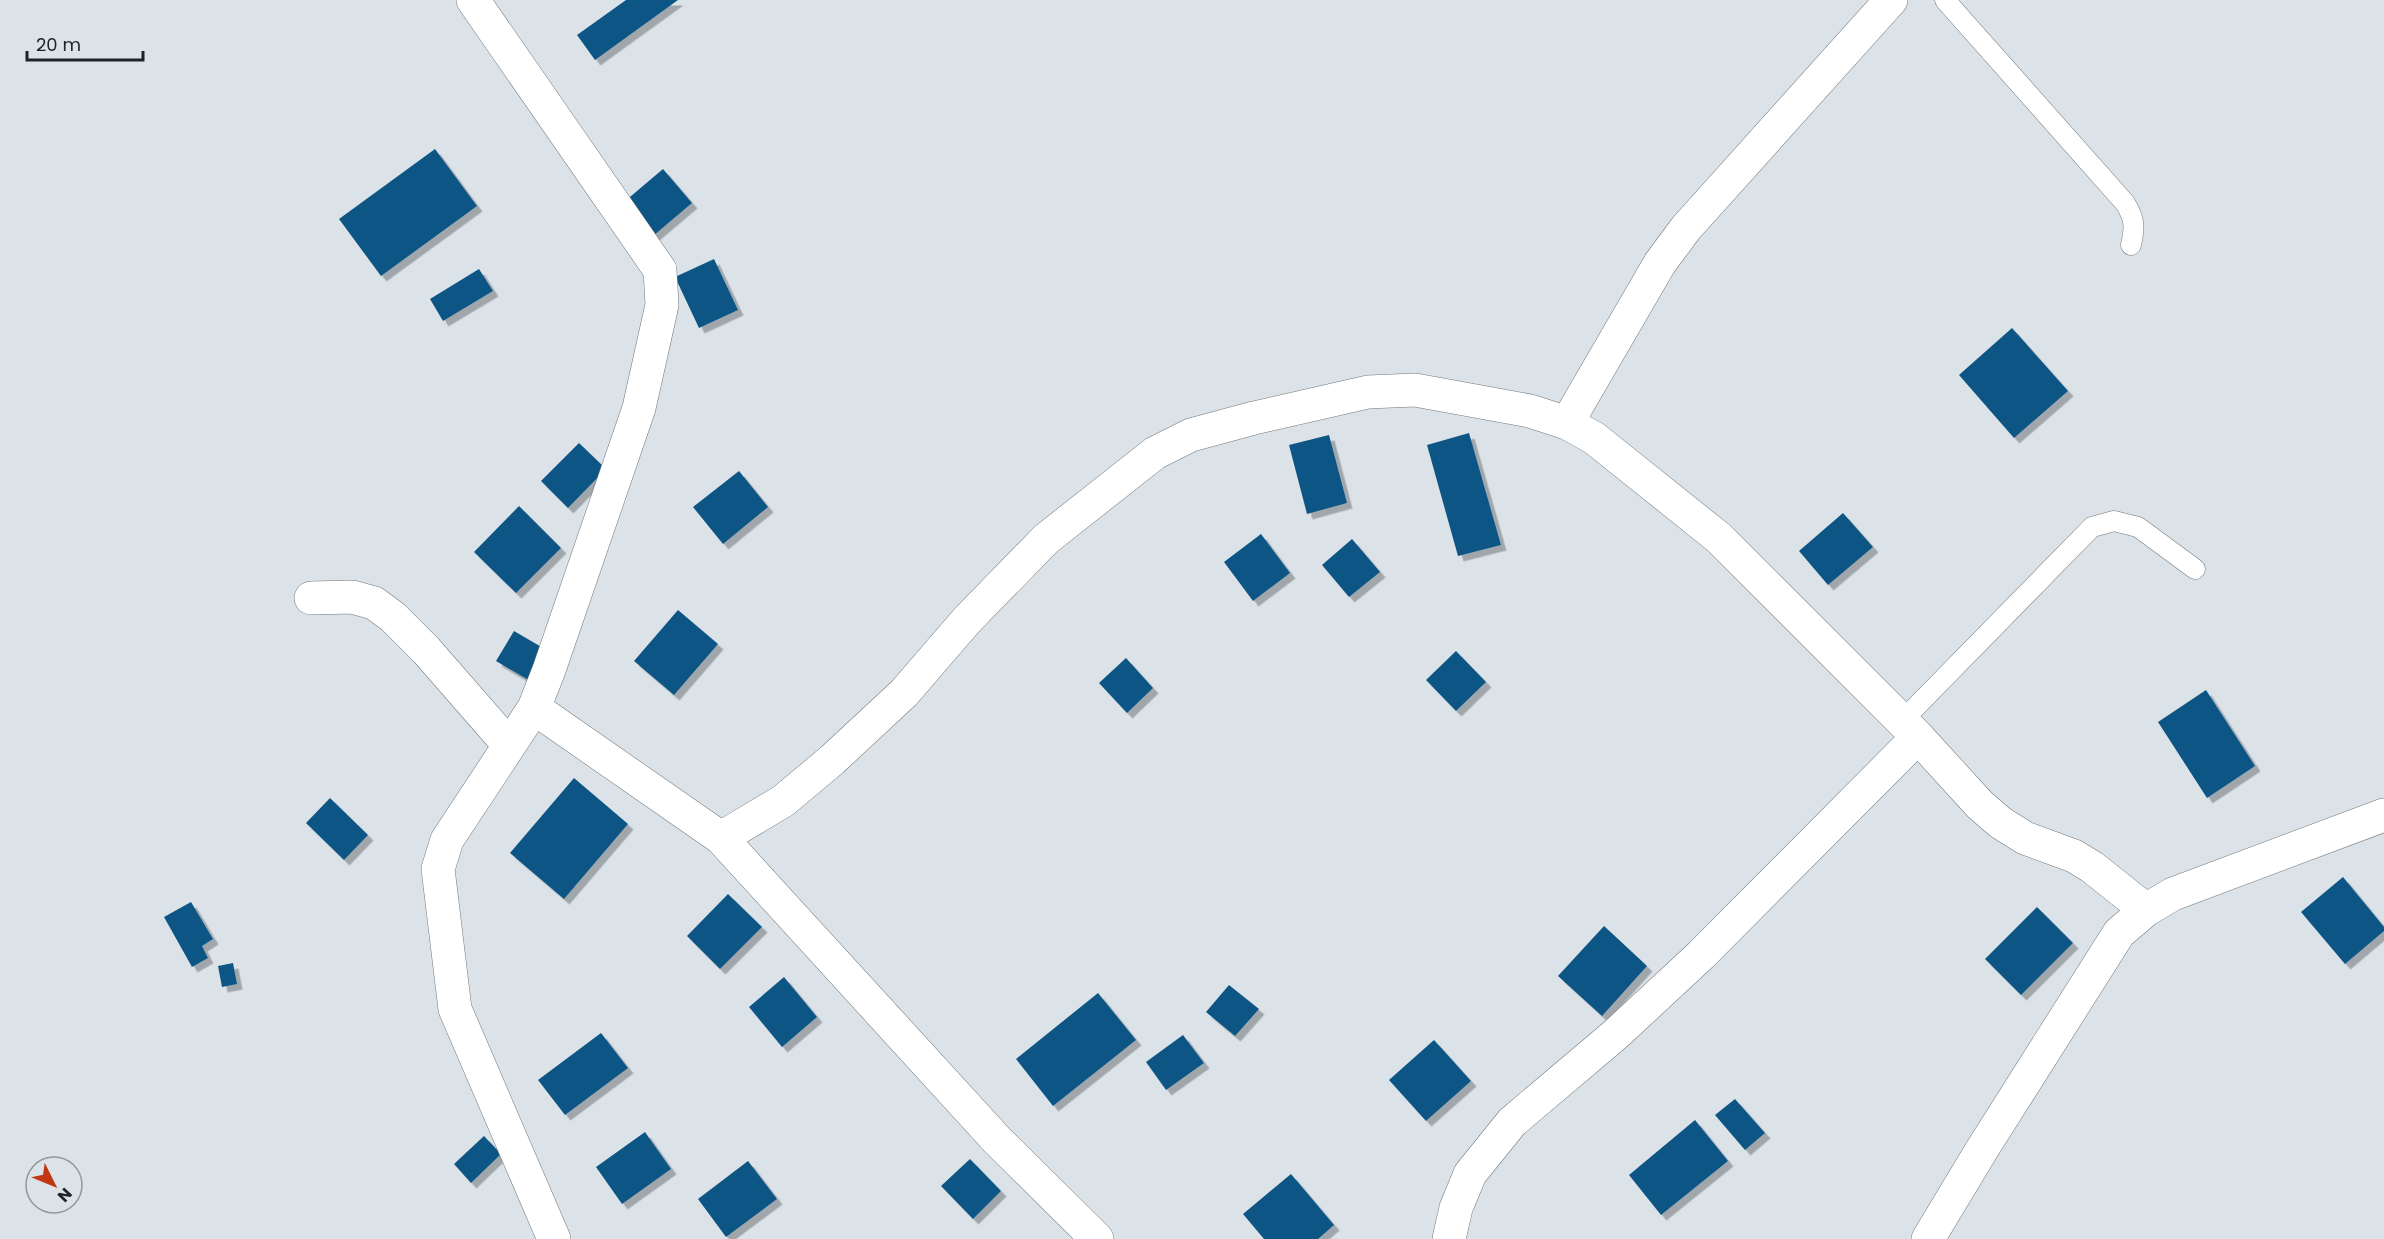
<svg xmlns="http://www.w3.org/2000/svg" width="2384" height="1239" font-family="Poppins,sans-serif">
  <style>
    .building { fill: #0e5584; filter: url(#shadow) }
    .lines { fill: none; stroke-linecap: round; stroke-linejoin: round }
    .service-casing { stroke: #71787d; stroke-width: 21 }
    .minor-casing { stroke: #71787d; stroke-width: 34 }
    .service { stroke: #fff; stroke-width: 20 }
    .minor { stroke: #fff; stroke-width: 33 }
  </style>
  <defs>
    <filter id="shadow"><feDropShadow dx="5.5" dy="5.5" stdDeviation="0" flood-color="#0004"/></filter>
  </defs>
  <rect width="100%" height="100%" fill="#dbe3e9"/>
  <path class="building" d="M626 0H678L595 60 577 35Z
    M435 149 477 206 381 276 339 219Z
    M663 169 692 203 653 236 624 202Z
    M714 259 738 310 699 328 675 277Z
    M479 269 493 291 443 321 430 299Z
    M2012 328 2068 391 2014 438 1959 375Z
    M1469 433 1501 545 1458 556 1427 445Z
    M1329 435 1347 503 1307 514 1289 445Z
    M579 443 606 469 568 508 541 481Z
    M739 471 768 507 723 544 693 507Z
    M519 506 561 548 516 593 474 552Z
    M1843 513 1873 547 1828 585 1799 551Z
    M1261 534 1290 573 1253 601 1224 562Z
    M1352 539 1380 572 1349 597 1322 565Z
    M678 610 718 644 674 695 634 661Z
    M514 631 550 652 532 682 496 661Z
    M1456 651 1486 682 1456 711 1426 680Z
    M1126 658 1153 688 1127 713 1099 683Z
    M2206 690 2255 766 2207 798 2158 722Z
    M574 778 628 824 564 899 510 853Z
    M330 798 368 835 344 860 306 823Z
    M2343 877 2384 927V931L2345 964 2301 912Z
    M728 894 762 927 720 969 687 936Z
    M191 902 213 939 202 946 208 958 192 967 164 917Z
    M2037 907 2073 943 2021 995 1985 959Z
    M1604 926 1647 966 1602 1016 1558 976Z
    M233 963 237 984 222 987 218 966Z
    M784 977 817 1017 782 1047 749 1007Z
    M1229 985 1259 1009 1235 1036 1206 1012Z
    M1098 993 1136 1040 1053 1106 1016 1059Z
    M601 1033 628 1068 565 1115 538 1080Z
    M1183 1035 1204 1063 1166 1090 1146 1062Z
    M1434 1040 1471 1081 1426 1121 1389 1080Z
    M1735 1099 1765 1133 1745 1150 1715 1115Z
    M1695 1120 1728 1161 1661 1215 1629 1175Z
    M645 1132 671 1169 622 1204 596 1167Z
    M484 1136 501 1154 471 1183 454 1164Z
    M970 1159 1001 1191 973 1219 941 1186Z
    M748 1161 777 1199 726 1237 698 1199Z
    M1291 1174 1334 1225 1318 1239H1264L1243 1214Z"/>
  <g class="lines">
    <g class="service-casing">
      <path id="service" d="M1945 0 2125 203C2135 219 2135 227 2131 245
        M1902 721 2092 527 2114 521 2138 527 2195 569"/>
    </g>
    <g class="minor-casing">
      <path id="minor" d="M473 0 660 270 662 305 639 408 549 670 534 708 447 840 438 869 455 1009 554 1239
        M1567 423 1660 263 1686 228 1891 0
        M311 598 352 597 374 603 393 617 426 650 508 744
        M534 708 721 838 997 1140 1097 1239
        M721 838 783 801 832 760 904 693 967 620 1046 539 1155 453 1191 435 1254 418 1368 392 1415 390 1530 411 1567 423 1594 438 1719 538 1918 737 1980 805 2001 823 2025 838 2074 856 2092 867 2146 910
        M1449 1239 1456 1208 1470 1174 1512 1122 1616 1034 1701 955 1918 737
        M1928 1239 1981 1151 2119 933 2146 910 2173 894 2384 815"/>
    </g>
    <use href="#service" class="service"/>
    <use href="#minor" class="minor"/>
  </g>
  <g transform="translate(54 1185) rotate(133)"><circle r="28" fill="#dbe3e9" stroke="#90969b" stroke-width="1.5"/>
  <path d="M0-4.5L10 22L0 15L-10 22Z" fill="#c13713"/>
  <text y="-9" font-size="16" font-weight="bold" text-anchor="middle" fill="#202225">N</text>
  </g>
  <path d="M27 51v9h116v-9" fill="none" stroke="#202225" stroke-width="3"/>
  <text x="36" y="51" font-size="18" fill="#202225" stroke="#dbe3e9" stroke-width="4.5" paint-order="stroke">20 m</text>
</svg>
